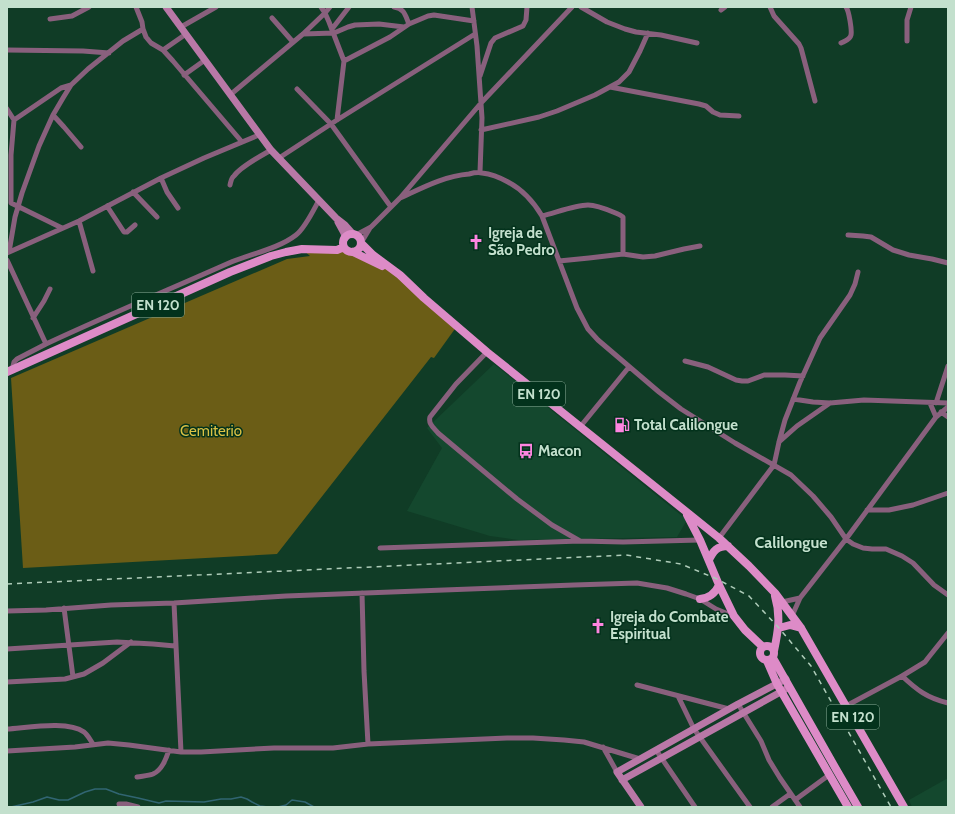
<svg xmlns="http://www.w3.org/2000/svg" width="955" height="814" font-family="Cabin,sans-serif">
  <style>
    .built { fill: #14482e }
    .green { fill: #6b5d16 }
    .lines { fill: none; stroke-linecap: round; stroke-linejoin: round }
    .stream { stroke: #316572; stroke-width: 1.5 }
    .street { stroke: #89607d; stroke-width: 5 }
    .secondary { stroke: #b978a7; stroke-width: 7 }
    .primary { stroke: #dd8bc7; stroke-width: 8 }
    .rail { stroke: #aeccb9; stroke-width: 1.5; stroke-dasharray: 5 5; stroke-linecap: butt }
    .labels { text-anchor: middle; stroke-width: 3; stroke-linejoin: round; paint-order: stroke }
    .shield { fill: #03321c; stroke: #89ac98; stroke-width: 1 }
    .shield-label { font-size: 14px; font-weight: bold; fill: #c3e0cd }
    .poi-label { font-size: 15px; font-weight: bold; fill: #c3e0cd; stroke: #03321c; text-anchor: start }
    .park-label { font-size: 15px; fill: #dac145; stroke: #03321c }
    .neighbourhood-label { font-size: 16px; font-weight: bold; fill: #c3e0cd; stroke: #03321c }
  </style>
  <rect width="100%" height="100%" fill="#103c26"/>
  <path class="built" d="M494 364 687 520 677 537 519 540 490 536 407 511 442 448 427 428Z
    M948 778V807H912L909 800Z"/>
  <path class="green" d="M344 247 350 251 395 272 457 326 434 358 431 357 277 554 23 568 11 378 287 259 310 256 302 249Z"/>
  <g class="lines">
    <path class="stream" d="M11 807 33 802 47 797 59 800H68L85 792 95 789H106L119 794 138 798 159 803 166 801 204 802 221 799H231L241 797 247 799 252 802 260 806 268 807
      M278 807 286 805 292 800 305 802 314 807"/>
    <path class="street" d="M136 7 142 22 143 29 146 37 151 43 163 50 173 61 242 142
      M321 7 325 13 329 22 344 61 337 120
      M394 7C405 9 405 15 409 24
      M472 7 477 46 482 118 480 172
      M581 7 607 22 625 29 636 32 661 35 697 43
      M770 7 774 16 799 44 801 48 815 101
      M721 10 725 7
      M272 18 293 42
      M50 19 72 16 89 7
      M181 27 216 7
      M332 29 349 7
      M303 34 334 33 348 27 355 25 379 24 404 27
      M907 41V20L911 7
      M841 43C845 41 850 40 851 35 852 30 849 11 846 7
      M7 50 83 51 109 53
      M163 50 186 34
      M344 61 390 37 409 24 428 16 434 15 474 21
      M184 75 205 60
      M480 76 491 43 495 38 523 26 526 20 527 7
      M610 87 699 104 706 106 713 112 720 115 739 116
      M297 89 331 124 391 207
      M230 95 303 34 325 13 330 7
      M7 109 14 120 11 155V203L62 228
      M53 115 64 127 81 147
      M14 120 61 88 71 85
      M481 130 539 117 557 111 595 95 619 82 629 72 640 51 648 33
      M279 158 337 120 475 34
      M161 178 167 192 178 208
      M230 185C231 181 231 178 234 176 241 166 261 156 271 150
      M133 192 157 217
      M400 198C422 188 444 176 469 174 473 173 478 172 482 173 491 174 499 177 508 182 523 190 533 201 542 216L577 308 588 329 598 340 659 392 681 409 735 443 791 475 813 496 831 517 846 539 853 544 863 548 872 549H886L902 556 913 563 934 585 948 595
      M107 206 124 232H127L135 225
      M542 216C555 213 575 205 588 205 599 205 610 211 620 215L623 217V254
      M79 221 93 271
      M356 235 371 227 400 198 481 103 572 7
      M848 235 863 236 871 237 893 250 909 255 932 259 948 263
      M361 243 370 228
      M9 252 15 217 22 193 39 146 53 115 63 98 71 85 88 69 123 41 143 29
      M7 253 79 221 161 178 204 158 259 135
      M7 260 46 344 17 359 14 362 12 370
      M559 261 589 258 623 254 643 257 655 256 684 249 700 246
      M33 318 44 301 50 289
      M46 344C106 316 168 290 229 263 250 254 278 249 296 235 305 228 313 211 319 200
      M487 352 456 384 430 417C428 424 434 428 438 433L517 499 552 525 580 541
      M685 361 708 367 736 380 742 381H748L764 375H785L803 376
      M793 399 813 402 830 403 864 400 948 403
      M930 403 936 417
      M936 403 948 366
      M941 412 948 417
      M580 427 629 367
      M779 442 797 426 830 403
      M867 510H889L913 505 948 493
      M719 538 774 465 779 442 785 420 800 382 820 338 850 295 855 284 858 272
      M380 548 580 541 623 542 700 540
      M362 593 364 671 368 744
      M782 602 800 598
      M174 603 181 752
      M64 608 73 677
      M7 611 46 610 111 605 174 603 286 596 574 585 637 583 667 588 686 594 700 599 716 609 733 616
      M792 616 800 598 846 539 936 417 948 407
      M7 649 117 642 153 644 175 646
      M902 676 925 662 928 658 948 633
      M7 682 65 679 84 674 103 663 131 642
      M637 685 729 709
      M678 696 694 729 750 807
      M738 704 761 741 769 760 780 778 800 807
      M846 706 902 676C917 690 927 698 948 703
      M7 729C26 728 68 720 84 732 88 735 90 740 93 744
      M603 747 617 772
      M656 750 695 807
      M7 751 75 747 108 743 129 745 181 752H201L274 748H333L368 744 507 738H533L564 740 584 742 640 759
      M137 777C142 776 148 776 153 774 162 770 166 759 169 750
      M795 800 829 775
      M119 804H126L138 807
      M772 807 790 794"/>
    <path class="secondary" d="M166 7 271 150 336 218 345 225 353 234
      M338 222 344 233 345 238
      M622 780 786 689
      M641 807 617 772 738 704 786 679"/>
    <path class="primary" d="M343 243a9 9 0 1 1 18 0a9 9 0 1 1-18 0Z
      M361 243 373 255 400 275 424 298 487 352 719 538 749 566 775 593 801 628 904 807
      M353 252 382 266
      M7 372 230 272 271 256 286 252 302 249 337 250 344 247
      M687 515 700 540 719 585 734 616 745 630 763 647
      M709 560C713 551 717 546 728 546
      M700 599C709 598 715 594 719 585
      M779 628 790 625 801 628
      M760 653a7 7 0 1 1 14 0a7 7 0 1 1-14 0Z
      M774 651C778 632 781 616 775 596
      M773 658 836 769 858 807
      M767 661 777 684 848 807"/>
    <path class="rail" d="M7 584 626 555 681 564 717 579 749 596 779 628 811 666 891 807"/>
  </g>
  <defs>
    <g id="church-bare" transform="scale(1.2)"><path d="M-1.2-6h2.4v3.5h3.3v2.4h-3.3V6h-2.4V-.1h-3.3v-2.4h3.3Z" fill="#fe85e0" stroke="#03321c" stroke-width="2.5" paint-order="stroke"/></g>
    <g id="fuel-bare" transform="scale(1.2)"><path d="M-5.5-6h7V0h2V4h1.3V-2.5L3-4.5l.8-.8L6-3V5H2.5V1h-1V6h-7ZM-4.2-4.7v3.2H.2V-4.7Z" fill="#fe85e0" stroke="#03321c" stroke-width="2.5" paint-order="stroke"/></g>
    <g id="bus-bare" transform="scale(1.2)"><path d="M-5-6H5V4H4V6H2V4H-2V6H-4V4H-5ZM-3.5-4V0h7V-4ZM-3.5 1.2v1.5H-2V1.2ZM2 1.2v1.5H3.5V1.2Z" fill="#fe85e0" stroke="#03321c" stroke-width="2.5" paint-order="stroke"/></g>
  </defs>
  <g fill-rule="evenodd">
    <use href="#church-bare" x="476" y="242"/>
    <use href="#fuel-bare" x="622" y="425"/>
    <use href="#bus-bare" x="526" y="451"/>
    <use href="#church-bare" x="598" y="626"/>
  </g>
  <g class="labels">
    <g class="shield">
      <rect x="132" y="293" width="52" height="24" rx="3"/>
      <rect x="513" y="382" width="52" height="24" rx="3"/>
      <rect x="827" y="705" width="52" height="24" rx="3"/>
    </g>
    <g class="shield-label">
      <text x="158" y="310">EN 120</text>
      <text x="539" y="399">EN 120</text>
      <text x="853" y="722">EN 120</text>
    </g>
    <g class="poi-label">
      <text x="488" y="238">Igreja de<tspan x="488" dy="17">São Pedro</tspan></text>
      <text x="634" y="430">Total Calilongue</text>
      <text x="538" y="456">Macon</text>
      <text x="610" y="622">Igreja do Combate<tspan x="610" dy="17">Espiritual</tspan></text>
    </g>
    <g class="park-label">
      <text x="211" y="436">Cemiterio</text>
    </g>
    <g class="neighbourhood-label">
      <text x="791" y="548">Calilongue</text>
    </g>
  </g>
  <rect width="955" height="814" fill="none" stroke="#c3e0cd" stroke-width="16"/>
</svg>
